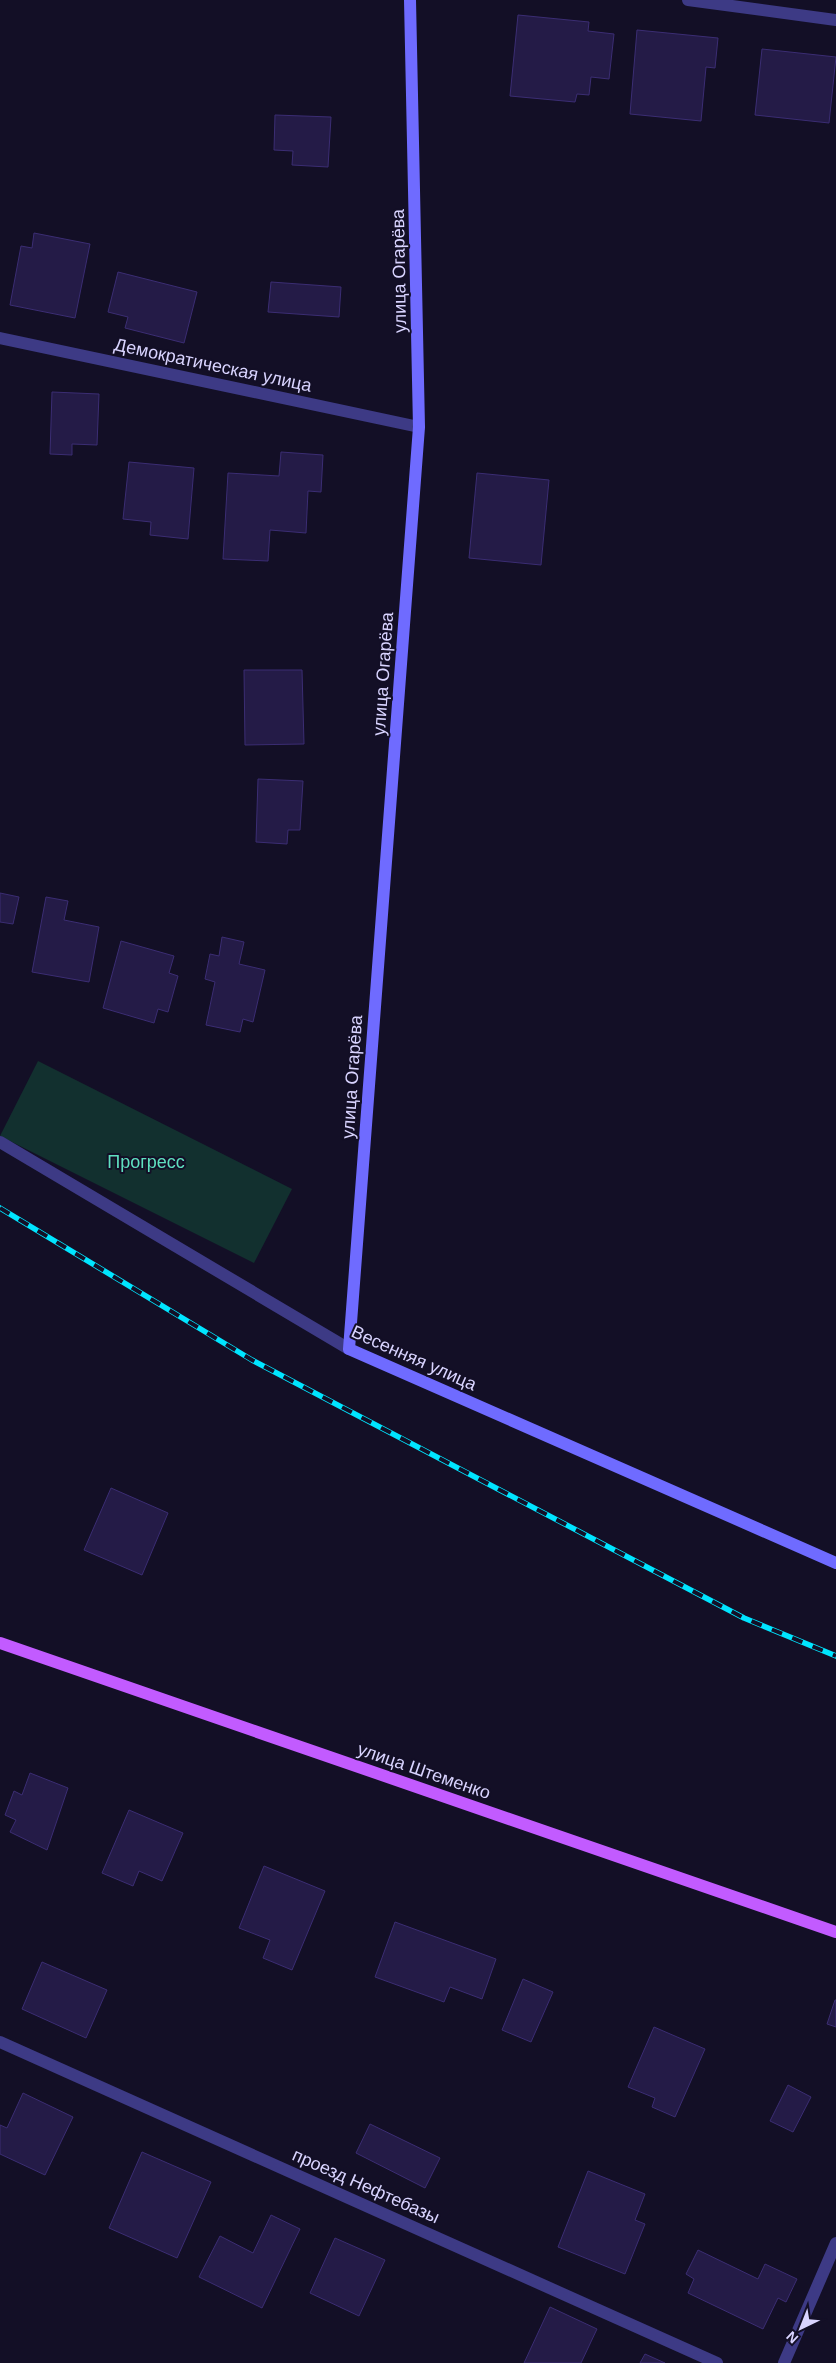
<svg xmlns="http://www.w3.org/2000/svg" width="836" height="2363" font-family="Arial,sans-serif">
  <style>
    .green { fill: #12302f }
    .building { fill: #241b47; stroke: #3b2d73 }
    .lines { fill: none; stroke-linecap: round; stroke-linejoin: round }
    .minor { stroke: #3d3a85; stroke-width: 12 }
    .secondary { stroke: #6f6bff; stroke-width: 12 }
    .primary { stroke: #c25bff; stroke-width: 12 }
    .rail-casing { stroke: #00e5ff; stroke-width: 5.5 }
    .rail { stroke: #130f26; stroke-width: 4; stroke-dasharray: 11; stroke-linecap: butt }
    .labels { text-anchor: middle; stroke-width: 4; stroke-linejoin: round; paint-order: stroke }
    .street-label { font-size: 18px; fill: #d9d4ff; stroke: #130f26 }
    .park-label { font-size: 18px; fill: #5fe0c0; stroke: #130f26 }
  </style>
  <rect width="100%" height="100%" fill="#130f26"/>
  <path class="green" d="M38 1061 292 1189 254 1263 0 1136Z"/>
  <path class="building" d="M518 15 589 22 588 31 614 34 609 79 591 77 589 95 577 94 575 102 510 96Z
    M637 30 718 38 715 68 706 67 701 121 630 114Z
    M762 49 836 57 829 123 755 115Z
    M275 115 331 117 328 167 292 165 293 151 274 150Z
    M34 233 90 244 75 318 10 305 21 246 32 248Z
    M118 272 197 292 184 343 125 328 128 317 108 312Z
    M271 282 341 287 339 317 268 312Z
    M52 392 99 394 97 445 72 444V455L50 454Z
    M281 452 323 455 321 492 308 491 306 533 270 530 268 561 223 559 228 473 279 476Z
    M129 462 194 468 188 539 150 535 151 522 123 519Z
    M477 473 549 480 541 565 469 558Z
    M244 670H302L304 744 245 745Z
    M258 779 303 781 300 830H288L287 844 256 842Z
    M0 893 19 897 13 924 0 922Z
    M46 897 68 901 64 920 99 927 89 982 32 972Z
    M222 937 244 942 239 964 265 970 253 1022 243 1019 240 1032 206 1025 215 982 205 979 210 954 219 956Z
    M121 941 174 956 169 973 178 976 168 1012 158 1009 154 1023 103 1008Z
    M111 1488 168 1513 142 1575 84 1550Z
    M30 1773 68 1788 47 1850 10 1832 16 1820 5 1815 14 1791 22 1795Z
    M129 1810 183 1833 162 1881 139 1871 133 1886 102 1873Z
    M264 1866 325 1891 292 1970 263 1958 270 1940 239 1928Z
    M395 1922 496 1959 482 1999 450 1987 444 2002 375 1977Z
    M42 1962 107 1990 86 2038 22 2009Z
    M523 1979 553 1992 531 2042 502 2030Z
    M835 2000H836V2027L827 2024Z
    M654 2027 705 2049 675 2117 652 2107 655 2098 628 2087Z
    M788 2085 811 2097 793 2132 770 2121Z
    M23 2093 73 2117 45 2175 0 2154V2125L7 2128Z
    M370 2124 440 2158 425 2188 356 2153Z
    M142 2152 211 2182 177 2258 109 2228Z
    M588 2171 645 2194 635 2220 645 2224 625 2274 558 2247Z
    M271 2215 300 2229 262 2308 199 2277 220 2236 253 2253Z
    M335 2238 385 2260 359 2316 310 2293Z
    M698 2250 758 2279 765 2264 797 2279 786 2302 778 2298 763 2329 688 2293 694 2279 686 2274Z
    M550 2307 597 2329 581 2363H524Z
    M645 2354 665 2363H640Z"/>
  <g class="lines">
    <path class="minor" d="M688 0 836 20
      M0 338 419 427
      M0 1142 349 1349
      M0 2042 717 2363
      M784 2363 836 2243"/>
    <path class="secondary" d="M410 0 419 427 349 1349 836 1563"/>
    <path class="primary" d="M0 1643 836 1932"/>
    <g class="rail-casing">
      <path id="rail" d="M0 1208 252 1360 744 1618 836 1656"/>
    </g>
    <use href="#rail" class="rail"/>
  </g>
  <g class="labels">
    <g class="street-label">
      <text transform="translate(399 271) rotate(-91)" y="6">улица Огарёва</text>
      <text transform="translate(213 365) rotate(12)" y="6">Демократическая улица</text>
      <text transform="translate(383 674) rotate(-86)" y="6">улица Огарёва</text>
      <text transform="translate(352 1077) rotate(-86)" y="6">улица Огарёва</text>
      <text transform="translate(414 1358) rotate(24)" y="6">Весенняя улица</text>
      <text transform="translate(424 1771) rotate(19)" y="6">улица Штеменко</text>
      <text transform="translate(366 2186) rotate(24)" y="6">проезд Нефтебазы</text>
    </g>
    <g class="park-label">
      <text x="146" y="1168">Прогресс</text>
    </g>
  </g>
  <g transform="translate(801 2328) rotate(223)" stroke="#130f26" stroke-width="4" paint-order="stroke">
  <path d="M0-4L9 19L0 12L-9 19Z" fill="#d9d4ff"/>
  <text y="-8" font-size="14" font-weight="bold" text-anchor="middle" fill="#d9d4ff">N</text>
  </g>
</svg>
